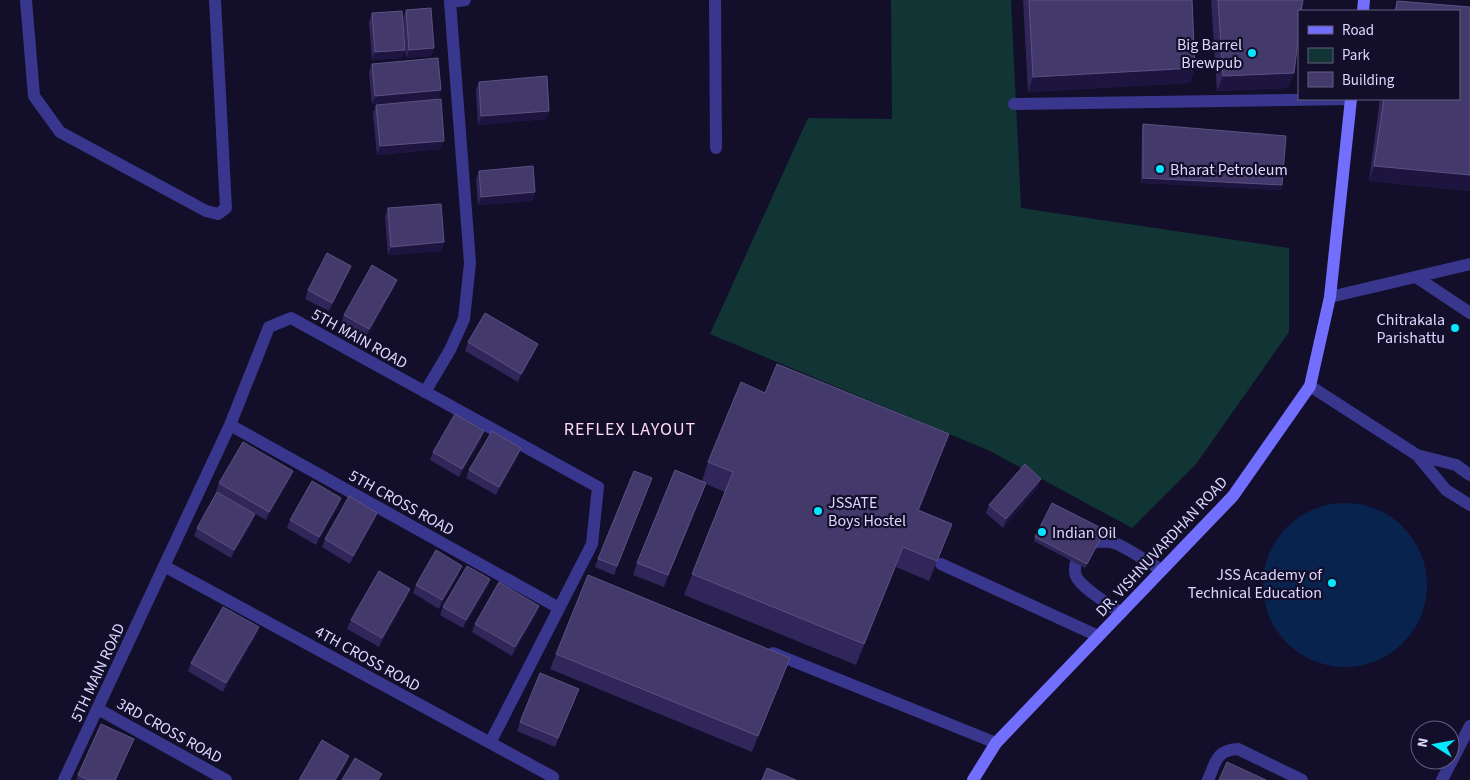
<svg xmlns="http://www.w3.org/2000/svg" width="1470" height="780" font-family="'Source Sans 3',sans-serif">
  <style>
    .green { fill: #113534 }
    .water { fill: #09234f }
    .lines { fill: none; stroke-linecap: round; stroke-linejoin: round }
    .service { stroke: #39378d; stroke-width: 12 }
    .minor { stroke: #39378d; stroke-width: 12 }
    .secondary { stroke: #726fff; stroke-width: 12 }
    .wall { fill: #312659 }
    .shaded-wall { fill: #1d153f }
    .building { fill: #43396b; stroke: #5b5282 }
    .poi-dot { fill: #04e7ff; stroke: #130f2b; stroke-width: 2 }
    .labels { text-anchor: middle; stroke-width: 4.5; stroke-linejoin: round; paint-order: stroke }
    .poi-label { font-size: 16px; fill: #dcd8ff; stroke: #130f2b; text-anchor: end }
    .street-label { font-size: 16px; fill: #dcd8ff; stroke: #130f2b }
    .neighbourhood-label { font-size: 18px; letter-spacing: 1px; fill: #ffdaf2; stroke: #130f2b }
  </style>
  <rect width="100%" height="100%" fill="#130f2b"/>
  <path class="green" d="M891 0H1011L1021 208 1289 248V332L1196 464 1132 528 990 451 710 334 808 118 892 119Z"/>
  <path class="water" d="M1263 585a82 82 0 1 1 164 0a82 82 0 1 1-164 0Z"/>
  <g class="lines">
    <path class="service" d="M26 0 34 96 60 132 206 211 218 214 226 208 215 0
      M715 0 716 148
      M1014 104 1351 99
      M1416 277 1470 313
      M1310 386 1417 455 1446 490 1470 505
      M1417 455 1456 465 1470 475
      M941 564 1098 636
      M1121 613C1109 604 1081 588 1076 576 1072 566 1080 550 1088 545 1093 541 1108 541 1114 543 1125 546 1150 564 1162 570
      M773 653 996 743
      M1208 780C1216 762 1216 750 1238 749L1302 780
      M1442 780 1470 726"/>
    <path class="minor" d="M1330 297 1470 264
      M425 392 450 350 464 319 470 263 450 2 465 0
      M230 425 559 608
      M164 566 553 777 551 780
      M98 709 226 780
      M64 780 230 425 269 327 291 318 598 487 592 544 490 743"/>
    <path class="secondary" d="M1363 11 1364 0
      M973 780 996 743 1233 496 1310 386 1330 297 1351 99"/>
  </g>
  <path class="wall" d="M1023 0H1192L1195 68 1190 83 1028 92Z
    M1211 0H1303L1294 73 1288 88 1217 91Z
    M1397 1 1470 7V191L1369 181 1380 99H1459V11H1394Z
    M406 10 434 48 431 56 406 58 403 19Z
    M372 13 405 50 402 58 372 60 369 22Z
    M372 64 438 99 372 104 369 72Z
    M479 82 549 111 546 119 478 125 476 90Z
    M376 105 441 149 377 155 373 113Z
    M1143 124 1282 185 1281 190 1141 183 1142 128Z
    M479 171 535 192 532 201 478 205 476 179Z
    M388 208 444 242 441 251 388 255 385 217Z
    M351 266 348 274 329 311 305 299 308 290Z
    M394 288 366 338 341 323 344 315Z
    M468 342 535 352 518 382 465 351Z
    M765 393 949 434 919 511 944 544 929 581 896 567 856 665 684 595 725 492 706 484 664 587 633 575 637 563 702 481 708 462Z
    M481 440 459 477 430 460 433 452Z
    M521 448 518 456 496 495 466 478 469 470Z
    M293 471 290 479 266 520 216 491 219 483Z
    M652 478 614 575 595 567 598 559Z
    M1038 487 1003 528 986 513 989 505Z
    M341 498 338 507 316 545 287 528 290 520Z
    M377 513 374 521 350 564 322 547 325 539Z
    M252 523 231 558 194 536 197 528Z
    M1105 530 1085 568 1034 541 1035 537Z
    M459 574 439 609 413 593 416 585Z
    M490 579 487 588 463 628 440 615 443 607Z
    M407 597 379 647 347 629 351 620Z
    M539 606 536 614 512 656 472 632 475 624Z
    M256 636 223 692 188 671 191 663Z
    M556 654 790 658 752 752 550 669Z
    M576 697 555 747 517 731 520 722Z
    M134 739 116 780H76L78 775Z"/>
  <path class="shaded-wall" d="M434 48 431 56 406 58 409 50Z
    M405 50 402 58 372 60 375 52Z
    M1195 68 1190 83 1028 92 1033 77Z
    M1294 73 1288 88 1217 91 1223 76Z
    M441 90 438 99 372 104 375 96Z
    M549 111 546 119 478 125 481 116Z
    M444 141 441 149 377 155 380 146Z
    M1374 166 1470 175V191L1369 181Z
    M1143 178 1282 185 1281 190 1141 183Z
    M535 192 532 201 478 205 481 197Z
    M444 242 441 251 388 255 391 247Z
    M351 266 348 274 329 311 332 303Z
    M397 280 394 288 366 338 369 329Z
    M538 344 535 352 518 382 521 374Z
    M484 431 481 440 459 477 462 469Z
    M949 434 941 454 911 531 918 510Z
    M521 448 518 456 496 495 499 487Z
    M293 471 290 479 266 520 269 512Z
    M1041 479 1038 487 1003 528 1006 519Z
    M706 483 702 495 664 587 668 575Z
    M341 498 338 507 316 545 319 537Z
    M377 513 374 521 350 564 353 556Z
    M255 514 252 523 231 558 234 550Z
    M903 547 896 567 856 665 864 644Z
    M462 566 459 574 439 609 442 600Z
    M490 579 487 588 463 628 466 620Z
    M410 589 407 597 379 647 382 638Z
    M539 606 536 614 512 656 515 647Z
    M259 627 256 636 223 692 226 683Z
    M790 658 784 673 752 752 758 736Z
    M134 739 116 780H115Z
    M349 756 346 765 337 780H335Z"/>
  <path class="building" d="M1029 0H1192L1195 68 1033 77Z
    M1218 0H1303L1301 11H1299V32L1294 73 1223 76Z
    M1397 1 1470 7V175L1374 166 1384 99H1459V11H1396Z
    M431 8 434 48 409 50 406 10Z
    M402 11 405 50 375 52 372 13Z
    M438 58 441 90 375 96 372 64Z
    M547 76 549 111 481 116 479 82Z
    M441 99 444 141 380 146 376 105Z
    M1143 124 1286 136 1282 185 1143 178Z
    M533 166 535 192 481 197 479 171Z
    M441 204 444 242 391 247 388 208Z
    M327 253 351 266 332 303 308 290Z
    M372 265 397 280 369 329 344 315Z
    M485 313 538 344 521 374 468 342Z
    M777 364 949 434 918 510 952 524 937 561 903 547 864 644 692 574 733 472 708 462 741 382 765 393Z
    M455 414 484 431 462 469 433 452Z
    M492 431 521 448 499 487 469 470Z
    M243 442 293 471 269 512 219 483Z
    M1025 464 1041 479 1006 519 989 505Z
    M675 470 706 483 668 575 637 563Z
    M634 471 652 478 617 566 598 559Z
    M312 481 341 498 319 537 290 520Z
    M217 492 255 514 234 550 197 528Z
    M349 496 377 513 353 556 325 539Z
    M1052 503 1105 530 1087 564 1035 537Z
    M436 550 462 566 442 600 416 585Z
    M467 566 490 579 466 620 443 607Z
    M379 571 410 589 382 638 351 620Z
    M588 575 790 658 758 736 556 654Z
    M499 582 539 606 515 647 475 624Z
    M223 607 259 627 226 683 191 663Z
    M540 673 579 689 558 738 520 722Z
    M101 724 134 739 115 780H88L78 775Z
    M322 740 349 756 335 780H299Z
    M355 758 382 774 378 780H342Z
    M1227 762 1266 780H1219Z
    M767 768 796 780H762Z"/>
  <g class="poi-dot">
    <circle cx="1252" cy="53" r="5"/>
    <circle cx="1160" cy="169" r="5"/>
    <circle cx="1455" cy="328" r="5"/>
    <circle cx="818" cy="511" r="5"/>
    <circle cx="1042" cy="532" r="5"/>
    <circle cx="1332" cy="583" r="5"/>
  </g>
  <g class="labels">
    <g class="poi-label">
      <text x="1242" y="50">Big Barrel<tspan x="1242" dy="18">Brewpub</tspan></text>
      <text x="1170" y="175" text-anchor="start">Bharat Petroleum</text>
      <text x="1445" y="325">Chitrakala<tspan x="1445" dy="18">Parishattu</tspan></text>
      <text x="828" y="508" text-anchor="start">JSSATE<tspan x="828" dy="18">Boys Hostel</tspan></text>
      <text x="1052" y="538" text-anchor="start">Indian Oil</text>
      <text x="1322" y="580">JSS Academy of<tspan x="1322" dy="18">Technical Education</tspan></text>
    </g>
    <g class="street-label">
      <text transform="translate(360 338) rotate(29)" y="6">5TH MAIN ROAD</text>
      <text transform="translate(402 502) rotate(29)" y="6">5TH CROSS ROAD</text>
      <text transform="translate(1161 546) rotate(-47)" y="6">DR. VISHNUVARDHAN ROAD</text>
      <text transform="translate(368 658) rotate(29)" y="6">4TH CROSS ROAD</text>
      <text transform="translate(97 672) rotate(-65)" y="6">5TH MAIN ROAD</text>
      <text transform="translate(170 730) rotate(29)" y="6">3RD CROSS ROAD</text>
    </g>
    <g class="neighbourhood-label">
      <text x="630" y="435">REFLEX LAYOUT</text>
    </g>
  </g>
  <rect x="1298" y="10" width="162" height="90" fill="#130f2b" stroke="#635f80"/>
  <rect x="1308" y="26" width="25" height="8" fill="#726fff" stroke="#635f80"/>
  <text x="1342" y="35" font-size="15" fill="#dcd8ff">Road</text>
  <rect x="1308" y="48" width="25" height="15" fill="#113534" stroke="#635f80"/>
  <text x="1342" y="60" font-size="15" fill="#dcd8ff">Park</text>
  <rect x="1308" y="72" width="25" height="15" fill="#43396b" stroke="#635f80"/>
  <text x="1342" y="85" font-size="15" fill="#dcd8ff">Building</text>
  <g transform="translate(1435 745) rotate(281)"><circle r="24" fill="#130f2b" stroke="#635f80"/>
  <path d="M0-4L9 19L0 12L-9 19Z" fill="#04e7ff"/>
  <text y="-8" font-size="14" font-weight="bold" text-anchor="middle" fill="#dcd8ff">N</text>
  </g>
</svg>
